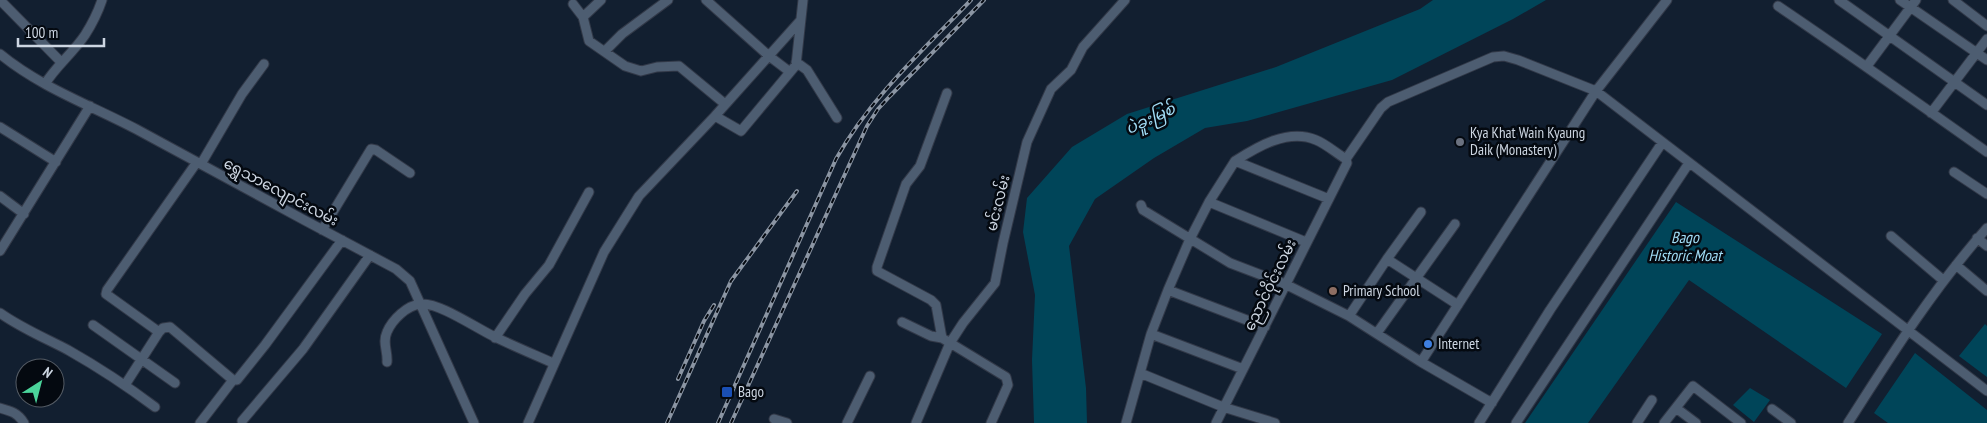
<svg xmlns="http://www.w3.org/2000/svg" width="1987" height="423" font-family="'PT Sans Narrow','Noto Sans Myanmar',sans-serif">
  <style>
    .water { fill: #004559 }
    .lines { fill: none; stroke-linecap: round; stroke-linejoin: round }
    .minor-casing { stroke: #323948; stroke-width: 11 }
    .minor { stroke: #4d5d71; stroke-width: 9 }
    .rail-casing { stroke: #8b95a3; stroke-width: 4 }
    .rail { stroke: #040910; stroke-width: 2; stroke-dasharray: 5.5; stroke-linecap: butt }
    .worship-dot { fill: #6b7280; stroke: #040910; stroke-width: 2 }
    .education-dot { fill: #8d6e63; stroke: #040910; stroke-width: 2 }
    .shop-dot { fill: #3f7fe0; stroke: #040910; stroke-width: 2 }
    .transit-dot { fill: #1a4fb4; stroke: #040910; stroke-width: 2 }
    .labels { text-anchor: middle; stroke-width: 5; stroke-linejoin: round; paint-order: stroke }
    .poi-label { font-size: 15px; fill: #cdd6e2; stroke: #040910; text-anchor: start }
    .street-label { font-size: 15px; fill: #cdd6e2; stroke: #040910 }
    .water-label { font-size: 16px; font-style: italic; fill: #a1ddf6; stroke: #040910 }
  </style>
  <rect width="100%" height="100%" fill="#121f30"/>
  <path class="water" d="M1433 0H1546L1513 19 1392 80 1247 121 1205 128 1154 158 1095 199 1069 246 1086 388 1087 423H1034L1032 360 1035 295 1023 232 1027 198 1072 147 1127 114 1276 67 1420 9Z
    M1676 202 1882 334 1846 388 1689 280 1588 423H1525Z
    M1985 324 1987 326V377L1959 356Z
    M1915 353 1987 410V423H1888L1874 413Z
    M1750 388 1770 400 1754 422 1733 405Z"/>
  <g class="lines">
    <g class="minor-casing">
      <path id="minor" d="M0 0 61 62
        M706 0 769 56 790 72
        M1839 0 1987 105
        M1900 0 1987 60
        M1953 0 1987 26
        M573 4 583 17 589 41 625 66 641 71 657 67 679 66 725 104
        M1778 6C1849 54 1918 103 1987 152
        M583 17 601 0
        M605 51 622 34 668 0
        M0 54C40 87 90 105 136 129 222 176 309 223 396 269L410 281 474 423
        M796 62 807 70 837 118
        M1867 66 1916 0
        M45 84C56 66 73 53 85 35 92 24 98 12 102 0
        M947 93 920 166 906 184 877 267V271L931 300 936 305 942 338 1006 377 1008 385 991 423
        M1931 113 1987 39
        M715 116 800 21
        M0 127 56 162
        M1346 159 1381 108 1388 102 1493 57 1504 56 1518 60 1596 91 1987 391
        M1235 161C1257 147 1288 128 1316 140 1326 144 1336 153 1346 159
        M197 162 107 290 106 294 159 332 163 328 170 327 233 380H237L265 345 342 240
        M201 164 242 94 264 64
        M1954 172 1987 194
        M0 196 24 214
        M1209 202 1306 242
        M1141 205 1143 210 1230 263 1285 284 1349 316 1421 362 1492 403
        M322 230 371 149 376 150 410 173
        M1891 236 1943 280
        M1977 238 1987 246
        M0 251 90 106
        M1387 259 1421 212
        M1956 265 1987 291
        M1168 290 1265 327
        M0 313C21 328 45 338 68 350 98 367 127 386 155 407
        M1349 316 1387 259 1458 305
        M902 322 931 336 942 338
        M93 325 175 383
        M1377 333 1455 224
        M1151 334 1243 369
        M495 338 525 294 549 265 589 192
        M387 362C388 351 382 343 387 332 392 320 407 305 421 304 439 302 479 330 497 338 516 347 535 355 553 363
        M1421 362 1596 91 1667 0
        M1140 373 1223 407 1275 423
        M125 385 159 332
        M0 408C11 411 18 413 24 423
        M1676 408 1696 423
        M1772 409 1791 423
        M774 419 787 423
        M242 421 303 349 370 255
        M200 423 233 380
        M528 423 604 252 639 196 715 116 741 131 796 65 803 0
        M847 423 870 376
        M916 423 950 343 963 323 995 283 1003 243 1027 142 1051 89 1071 70 1083 47 1125 0
        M1126 423 1151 334 1168 290 1190 239 1209 202 1235 161 1329 199
        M1216 423 1347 163 1346 159
        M1479 423 1550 310 1662 143
        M1516 423 1689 163
        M1637 423 1652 400
        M1664 423 1693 386 1741 423
        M1848 423C1892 354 1933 289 1987 228"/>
    </g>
    <use href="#minor" class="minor"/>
    <g class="rail-casing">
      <path id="rail" d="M678 379 704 321 714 305
        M667 423 731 281 797 191
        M718 423 836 159C870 98 923 50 971 0
        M731 423 867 126 878 109 890 96 984 0"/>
    </g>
    <use href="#rail" class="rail"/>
  </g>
  <circle class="worship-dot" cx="1460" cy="142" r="5"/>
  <circle class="education-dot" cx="1333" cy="291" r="5"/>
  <circle class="shop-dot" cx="1428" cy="344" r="5"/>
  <rect class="transit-dot" x="721" y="386" width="12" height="12" rx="2.5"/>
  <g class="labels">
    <g class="poi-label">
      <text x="1470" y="138">Kya Khat Wain Kyaung<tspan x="1470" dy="17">Daik (Monastery)</tspan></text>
      <text x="1343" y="296">Primary School</text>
      <text x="1438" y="349">Internet</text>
      <text x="738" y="397">Bago</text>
    </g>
    <g class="street-label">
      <text transform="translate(281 192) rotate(28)" y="5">ရွှေသာလျောင်းလမ်း</text>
      <text transform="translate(998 203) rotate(-76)" y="5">မင်းလမ်း</text>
      <text transform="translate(1270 285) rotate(-64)" y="5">ညောင်ဝိုင်းလမ်း</text>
    </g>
    <g class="water-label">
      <text transform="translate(1150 118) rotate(-25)" y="6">ပဲခူးမြစ်</text>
      <text x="1685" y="243">Bago<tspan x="1685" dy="18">Historic Moat</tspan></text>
    </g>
  </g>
  <g transform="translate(40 383) rotate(36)"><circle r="24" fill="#040910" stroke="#545b64"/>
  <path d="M0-4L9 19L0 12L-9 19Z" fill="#4bd49b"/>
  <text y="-8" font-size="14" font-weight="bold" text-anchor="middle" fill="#cdd6e2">N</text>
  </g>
  <path d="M18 38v8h86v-8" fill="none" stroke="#cdd6e2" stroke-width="2.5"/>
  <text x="25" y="38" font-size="15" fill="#cdd6e2" stroke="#040910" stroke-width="4" paint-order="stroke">100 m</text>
</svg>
